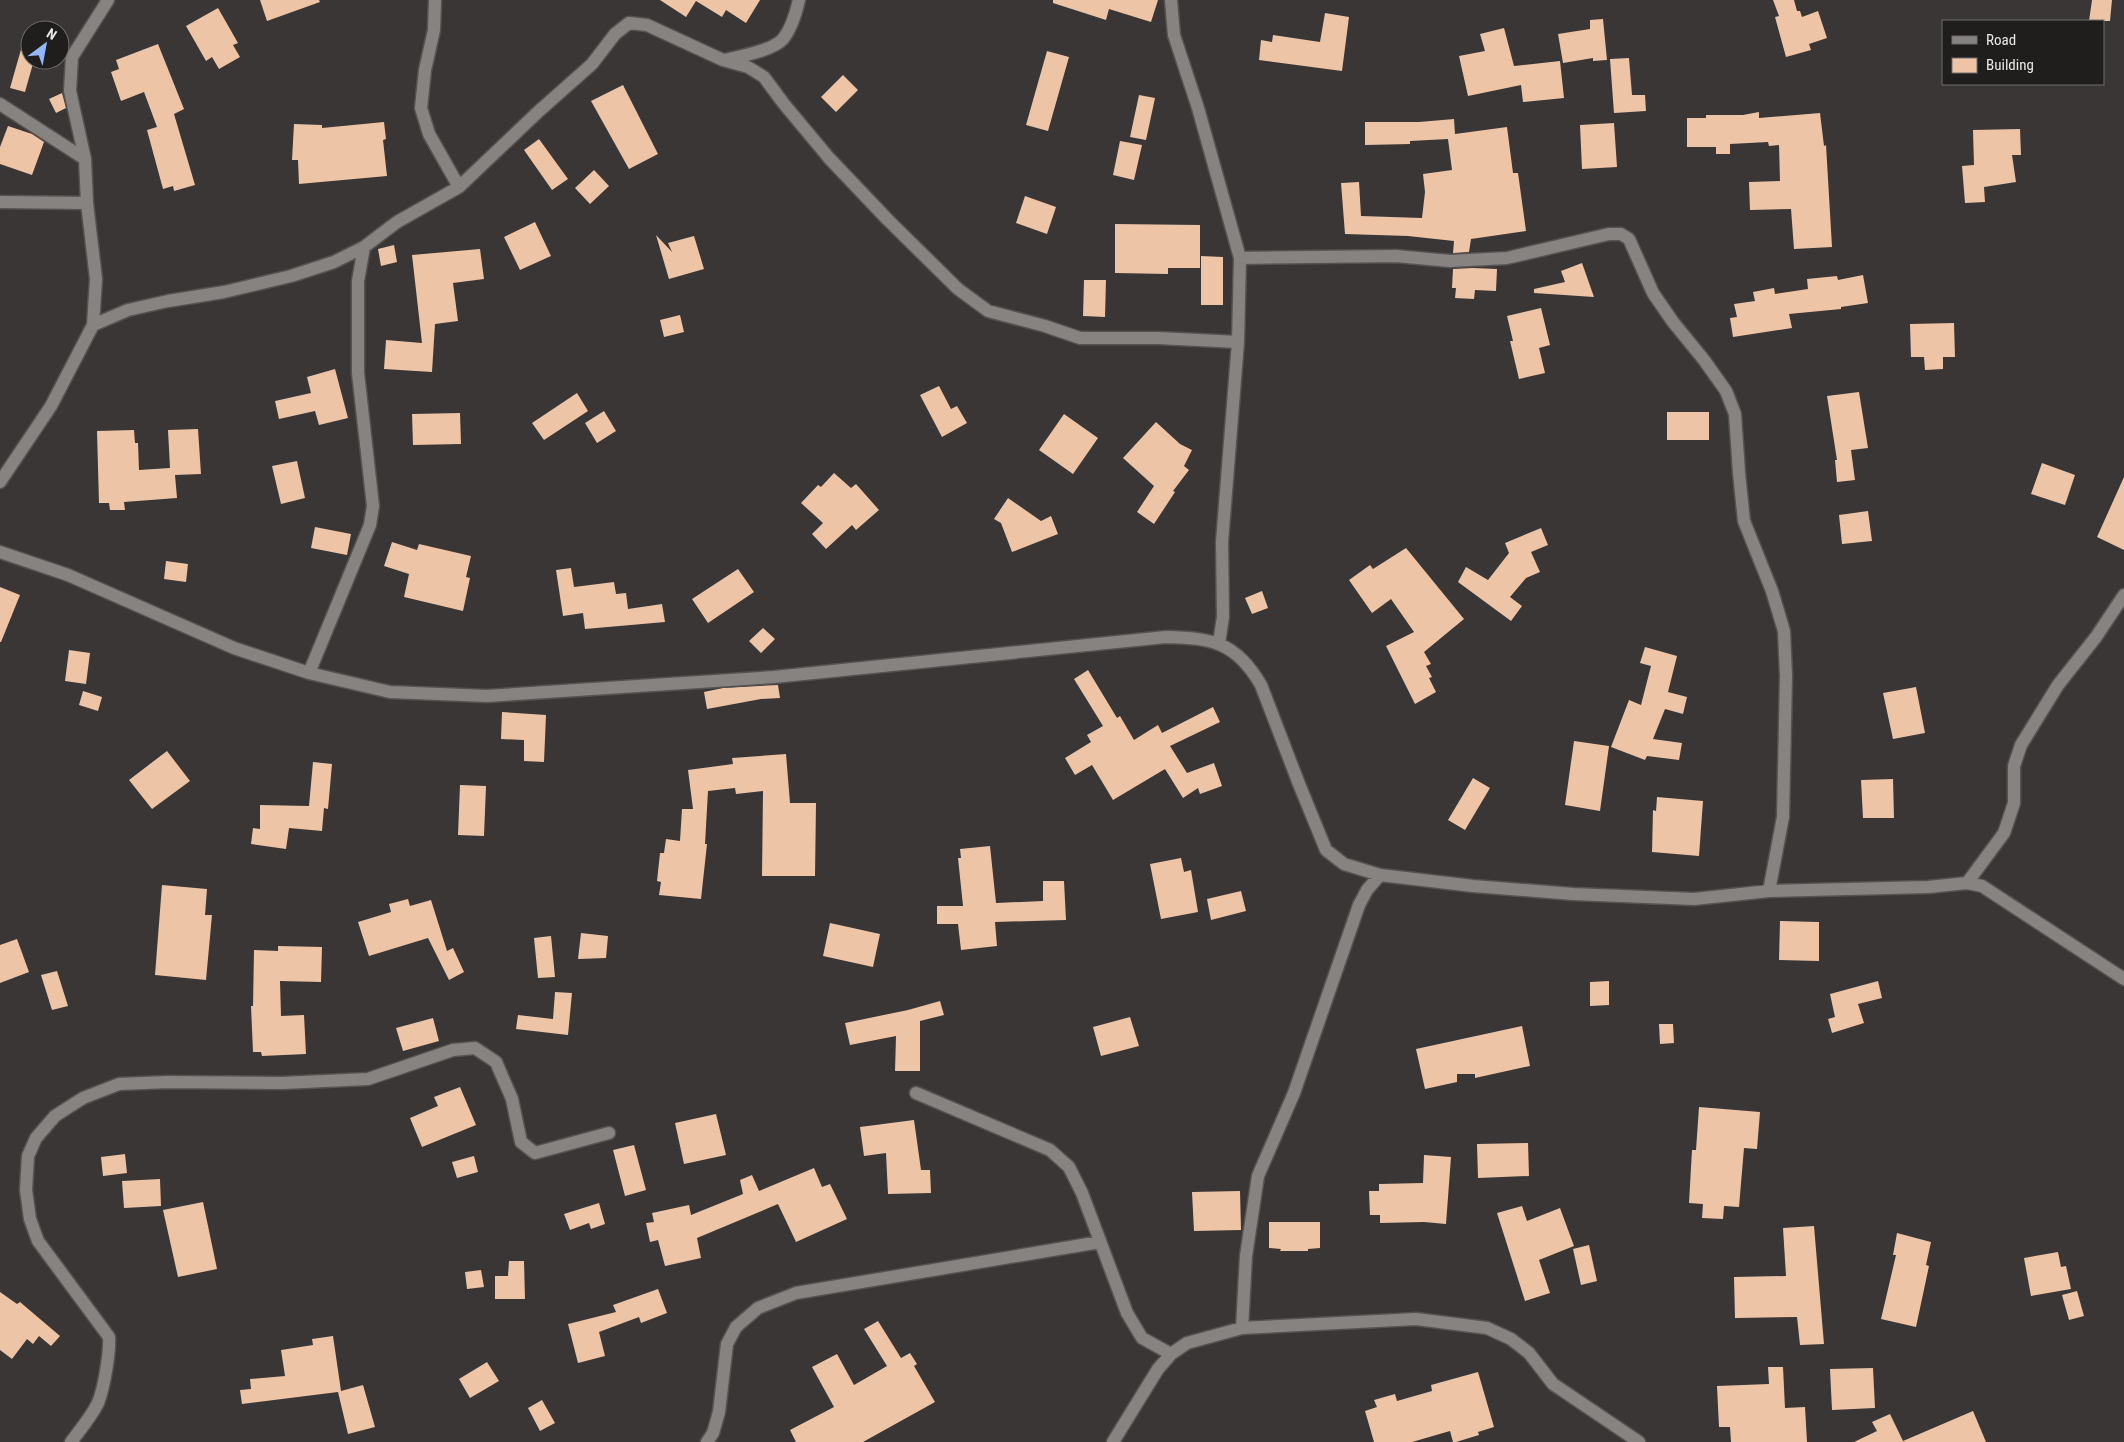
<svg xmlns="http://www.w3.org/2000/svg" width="2124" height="1442" font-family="'Roboto Condensed',sans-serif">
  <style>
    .building { fill: #eec4a7 }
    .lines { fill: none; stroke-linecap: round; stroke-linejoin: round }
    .street-casing { stroke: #555351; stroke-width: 15 }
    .street { stroke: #868381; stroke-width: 12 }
  </style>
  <rect width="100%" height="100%" fill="#393635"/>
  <path class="building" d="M260 0H319L320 2 267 21Z
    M660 0H760L746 23 726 10 722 17 696 1 686 17Z
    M1053 0H1158L1151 22 1109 9 1106 20 1053 3Z
    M1773 0H1794L1797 11H1800L1802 17 1818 11 1827 38 1809 44 1811 50 1786 57 1775 17 1779 16Z
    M2092 0H2112L2110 21H2089Z
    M218 8 238 43 233 45 240 57 219 69 212 57 206 61 186 26Z
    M1325 13 1349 17 1342 71 1259 60 1261 40 1272 42 1273 35 1320 42Z
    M1603 19 1607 60 1593 61V58L1563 63 1558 34 1590 29V20Z
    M1504 28 1514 66 1560 61 1564 98 1523 102 1521 85 1468 96 1459 56 1485 51 1480 34Z
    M26 32 30 33V60H34L25 92 10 88Z
    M158 44 184 109 174 114 195 185 174 191 173 186 163 189 147 130 157 127 144 92 121 101 111 72 119 69 116 60Z
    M1047 51 1069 57 1048 131 1026 125Z
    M1629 58 1632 95H1645L1646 111 1614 113 1610 59Z
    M843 75 858 90 836 112 821 97Z
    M623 85 658 154 629 169 591 101Z
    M62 93 66 108 56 113 49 99Z
    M1139 95 1155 98 1146 140 1130 137Z
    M1759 112V118L1820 113 1824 146 1826 145 1832 247 1794 249 1791 209 1750 210 1749 182 1780 181 1779 145 1769 146 1768 142 1730 144V154H1716V147H1687V118H1706V115H1743Z
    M1454 119 1455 134 1507 127 1513 173H1518L1526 231 1471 239 1469 252 1453 253 1454 241 1408 236 1345 234 1341 183 1359 182 1361 216 1422 218 1425 192 1423 174 1452 170 1448 139 1410 141V144L1365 145V122H1419Z
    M384 122 386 139 383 140 387 176 299 184 298 160H292L294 124 322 125V128Z
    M1614 123 1617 167 1582 169 1580 125Z
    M8 126 32 134 44 142 32 175 0 164V147Z
    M2020 129 2021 155H2012L2016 182 1984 187 1985 202 1965 203 1962 166 1974 165 1973 130Z
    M539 139 568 179 552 190 524 150Z
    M1120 141 1142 145 1134 180 1113 175Z
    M594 170 609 186 590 204 575 188Z
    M1025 196 1056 207 1047 234 1016 223Z
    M535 222 551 256 520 270 504 237Z
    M1115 224 1200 225V268H1168V274L1115 273Z
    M656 235 672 252 668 243 694 236 704 269 669 279Z
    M394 245 397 262 381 266 378 249Z
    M480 249 484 279 453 283 458 321 435 324 432 372 384 369 386 340 422 343 412 255Z
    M1201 256 1223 257V305H1201Z
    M1582 263 1594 297 1534 293V289L1565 282 1561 271Z
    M1473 268 1497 269 1496 291 1475 290 1474 299 1455 298 1456 288H1452L1453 269Z
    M1863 275 1868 303 1841 307V309L1789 314 1792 328 1733 337 1730 318 1737 317 1734 304 1755 301 1753 292 1774 288 1775 294 1808 289 1807 279 1837 276 1838 280Z
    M1084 280H1106L1105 317 1083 316Z
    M1541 308 1550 345 1539 348 1545 373 1519 379 1510 341H1513L1507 316Z
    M680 315 684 332 664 337 660 320Z
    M1954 323 1955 357H1943V369L1925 370 1924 357H1911L1910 324Z
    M335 369 348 418 319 425 315 411 279 419 275 401 311 393 307 377Z
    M939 386 951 409 957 406 967 423 942 437 920 395Z
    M1859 392 1868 448 1851 450 1855 480 1837 482 1835 460H1837L1827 396Z
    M577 393 588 411 544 440 532 423Z
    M604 411 616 431 597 443 585 423Z
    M1667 412H1709V440H1667Z
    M460 413 461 444 413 445 412 414Z
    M1064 414 1098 438 1073 474 1039 450Z
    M1156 422 1180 444 1192 450 1184 466 1189 470 1173 491 1175 492 1154 524 1137 512 1154 486 1123 458Z
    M198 429 201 474 175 475 177 498 124 502 125 510H110L109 503H99L97 431 134 430 135 443H138L139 470 170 468 168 430Z
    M297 461 305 498 281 504 272 466Z
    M2042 463 2075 475 2065 505 2031 494Z
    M834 473 851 488 856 484 879 510 856 530 852 525 826 549 812 534 823 523 801 503 818 485 821 487Z
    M2124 477V550L2097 537Z
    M1008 498 1041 521 1051 516 1058 534 1012 552 1001 523 994 519Z
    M1868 511 1872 541 1842 544 1839 515Z
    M315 527 351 534 347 555 311 548Z
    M1541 528 1548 545 1531 552 1540 572 1526 578 1510 597 1522 606 1511 621 1458 582 1466 567 1488 580 1509 553 1505 543Z
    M392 542 417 550 419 544 471 556 466 577 470 578 463 611 404 597 409 574 384 566Z
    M1406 548 1464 619 1424 652 1431 664 1426 666 1432 677 1429 678 1436 692 1415 704 1386 646 1414 632 1391 599 1372 613 1349 580 1370 565 1373 569Z
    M166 561 188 564 186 582 164 579Z
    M571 568 574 587 614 582 616 594 626 593 628 609 662 604 665 622 585 629 583 613 563 616 556 570Z
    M738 569 754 592 708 623 692 599Z
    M0 587 20 595 1 642H0Z
    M1262 591 1268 608 1252 614 1245 598Z
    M763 628 775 639 761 653 749 641Z
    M1645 647 1677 656 1668 692 1687 697 1683 714 1665 709 1653 739 1682 743 1679 760 1647 756 1645 760 1611 747 1629 700 1641 705 1651 666 1640 663Z
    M69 650 90 653 86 684 65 681Z
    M1088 670 1117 718 1120 716 1134 740 1158 725 1162 733 1213 707 1220 722 1170 746 1187 773 1214 763 1222 786 1200 794 1198 788 1183 798 1165 769 1113 800 1092 765 1075 775 1065 758 1091 742 1087 735 1103 726 1074 679Z
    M778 685 780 698 761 699 707 709 704 692 723 688Z
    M1916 687 1925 733 1893 739 1883 693Z
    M83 691 102 697 98 711 79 705Z
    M502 712 546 715 544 762 524 761V740L501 739Z
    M1574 741 1609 746 1600 811 1565 805Z
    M167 751 190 781 152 809 129 780Z
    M786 754 790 803H816L815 876H762L763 791 736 794 735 788 708 791 705 844H707L701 899 659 895 661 882 657 881 660 853H664L666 839 680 841 682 809H693L688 770 733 764 732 758Z
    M313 762 332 764 328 809 324 808 322 831 289 828 286 849 251 844 253 828 260 829V805L309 806Z
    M1473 778 1490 788 1465 830 1448 820Z
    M1893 779 1894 818H1863L1861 780Z
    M460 785 486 786 484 836 458 835Z
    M1657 797 1703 801 1699 856 1652 852 1653 810 1656 811Z
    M990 846 996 903 1043 901V881H1064L1066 920 995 922 997 946 961 950 958 924H937V906H963L958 858H961L960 849Z
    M1181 858 1184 872 1191 870 1198 912 1161 919 1150 864Z
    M162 885 207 889 205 915H212L206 980 155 975Z
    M1241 891 1246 911 1211 920 1207 899Z
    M408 899 410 906 431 900 447 951 453 948 464 972 449 980 428 938 369 956 358 922 391 912 389 904Z
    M1780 921 1819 922V961L1779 960Z
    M830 923 880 934 873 967 823 956Z
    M581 933 608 936 606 958 578 959Z
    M551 936 555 977 538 978 534 938Z
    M17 939 29 972 0 983V945Z
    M278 946 322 947 321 982 280 981 281 1016 304 1015 306 1054 262 1056 261 1052H253L251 1006H253L254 950 278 951Z
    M57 971 68 1006 52 1010 41 975Z
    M1609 981V1005L1590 1006V982Z
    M1878 981 1882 998 1858 1004 1864 1023 1832 1033 1828 1019 1835 1017 1830 994Z
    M555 992 572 993 568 1035 516 1029 518 1015 553 1019Z
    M940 1001 944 1015 920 1021V1071H895L896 1036 850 1045 845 1023 908 1010Z
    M1130 1017 1139 1046 1101 1056 1093 1027Z
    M433 1018 439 1041 403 1051 396 1028Z
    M1659 1024H1673L1674 1043 1660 1044Z
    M1522 1026 1530 1066 1475 1078V1074H1457V1082L1425 1089 1416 1049Z
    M460 1087 476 1125 422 1147 410 1118 438 1106 434 1097Z
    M1699 1107 1760 1112 1757 1149 1744 1148 1739 1207 1724 1206 1723 1219 1702 1218 1703 1204 1689 1203 1692 1150H1696Z
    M716 1114 726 1155 684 1164 675 1123Z
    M914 1120 921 1170H930L931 1193 888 1194 886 1153 864 1156 860 1127Z
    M1528 1143 1529 1176 1478 1178 1477 1144Z
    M634 1145 646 1190 625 1196 613 1150Z
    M125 1154 127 1173 103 1176 101 1157Z
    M1424 1155 1451 1157 1446 1224 1424 1222 1380 1223V1215H1370L1369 1191H1379V1184L1423 1183Z
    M474 1156 478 1172 457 1178 452 1162Z
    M814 1168 822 1187 830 1184 847 1219 796 1242 778 1204 697 1238 701 1258 665 1266 658 1240 650 1242 646 1223 654 1222 652 1213 689 1205 691 1215 743 1194 740 1180 752 1175 759 1191Z
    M160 1179 161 1206 124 1208 122 1181Z
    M1240 1191 1241 1230 1194 1231 1192 1192Z
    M203 1202 217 1269 178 1277 163 1210Z
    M599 1203 605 1224 591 1229 589 1223 570 1230 564 1214Z
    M1522 1206 1527 1221 1560 1208 1574 1246 1539 1260 1550 1293 1525 1301 1497 1213Z
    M1269 1222H1320V1248L1308 1249V1251H1280L1281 1249 1269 1248Z
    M1814 1226 1824 1344 1800 1345 1797 1317 1735 1318 1734 1277 1786 1276 1783 1228Z
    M1897 1233 1931 1242 1926 1265 1929 1266 1916 1327 1881 1319 1896 1255H1893Z
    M1589 1245 1597 1281 1581 1285 1573 1249Z
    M2058 1252 2061 1267 2066 1266 2071 1289 2031 1296 2024 1258Z
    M509 1261H524L525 1299H495V1276H508Z
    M481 1270 484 1287 467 1289 465 1272Z
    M658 1289 667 1313 641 1323 639 1317 599 1332 605 1356 578 1363 568 1324 616 1312 613 1305Z
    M2077 1291 2084 1316 2069 1320 2062 1295Z
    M0 1292 17 1304 20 1302 60 1336 51 1346 39 1336 33 1344 27 1339 12 1359 0 1350Z
    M878 1321 901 1358 910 1353 917 1364 914 1366 935 1402 863 1442H796L790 1430 834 1407 812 1367 837 1354 854 1385 887 1366 864 1329Z
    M333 1336 341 1391 363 1385 375 1427 348 1434 338 1392 242 1404 240 1390 251 1389 250 1379 285 1376 281 1350 313 1345 312 1339Z
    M487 1362 499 1381 470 1398 459 1379Z
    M1768 1367H1783L1785 1408 1805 1407 1807 1442H1731L1730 1427H1719L1717 1386 1769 1384Z
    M1873 1368 1875 1408 1832 1410 1830 1369Z
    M1478 1372 1494 1427 1478 1432 1479 1435 1456 1442H1453L1450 1431 1412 1442H1374L1365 1411 1377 1407 1374 1400 1395 1394 1397 1401 1432 1391 1431 1385Z
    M542 1400 555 1423 540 1431 528 1408Z
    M1973 1411 1986 1442H1854L1877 1431 1872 1422 1890 1414 1903 1441Z"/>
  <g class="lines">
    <g class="street-casing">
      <path id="street" d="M435 0 434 30 425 70 421 108 429 134 459 187
        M1171 0 1174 35 1198 108 1240 258 1238 342 1222 542 1223 617 1219 643
        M725 60C740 56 772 51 783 39 792 28 796 13 799 0
        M0 104 85 159
        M0 202 87 203
        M1240 258 1396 256 1450 261 1507 258 1609 234H1621L1629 239 1653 293 1673 322 1704 360 1726 391 1735 414 1739 473 1744 521 1772 591 1784 631 1786 676 1783 817 1769 891
        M93 325 128 310 168 301 224 292 291 276 334 262 364 247 397 222 459 187 539 111 592 64 615 34 629 23 647 25 723 60 748 67 764 77 784 104 829 158 887 219 958 289 988 311 1045 326 1080 338H1158L1238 342
        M0 482 51 406 93 325 96 279 87 203 85 159 70 91 72 57 108 0
        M0 552 68 575 234 648 309 673 390 692 487 696 774 677 1166 637C1212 638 1236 642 1261 685L1299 784 1326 850 1344 864 1380 875 1473 886 1573 894 1694 899 1769 891 1928 887 1967 883 1982 886 2124 979
        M309 673 370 525 373 506 358 373V281L364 247
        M1967 883 2004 833 2014 803V766L2021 745 2058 685 2096 637 2124 595
        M916 1093 1050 1150 1069 1167 1082 1193 1127 1313 1142 1338 1171 1354
        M1242 1328 1246 1256 1258 1176 1294 1093 1359 905 1367 890 1380 875
        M71 1442C80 1430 91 1417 98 1403 104 1388 110 1353 109 1337L38 1241 30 1219 26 1190 28 1156 36 1138 55 1116 83 1098 119 1084 168 1082 282 1083 368 1079 453 1050 475 1048 496 1062 512 1099 521 1142 535 1153 609 1133
        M707 1442 713 1433 719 1412 727 1344 736 1327 758 1308 796 1293 1100 1242
        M1113 1442 1158 1369 1171 1354 1187 1343 1242 1328 1416 1319 1487 1328 1511 1339 1529 1353 1553 1384 1639 1442"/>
    </g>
    <use href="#street" class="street"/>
  </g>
  <rect x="1942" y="20" width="162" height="65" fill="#1f1e1d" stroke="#716f6e"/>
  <rect x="1952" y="36" width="25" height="8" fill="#868381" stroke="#716f6e"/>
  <text x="1986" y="45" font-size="15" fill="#ebe9e8">Road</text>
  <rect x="1952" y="58" width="25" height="15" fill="#eec4a7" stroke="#716f6e"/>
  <text x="1986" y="70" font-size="15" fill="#ebe9e8">Building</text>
  <g transform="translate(45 45) rotate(32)"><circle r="24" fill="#1f1e1d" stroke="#716f6e"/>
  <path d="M0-4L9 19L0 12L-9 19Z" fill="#93b7fd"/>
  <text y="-8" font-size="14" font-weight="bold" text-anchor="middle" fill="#ebe9e8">N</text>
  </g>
</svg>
